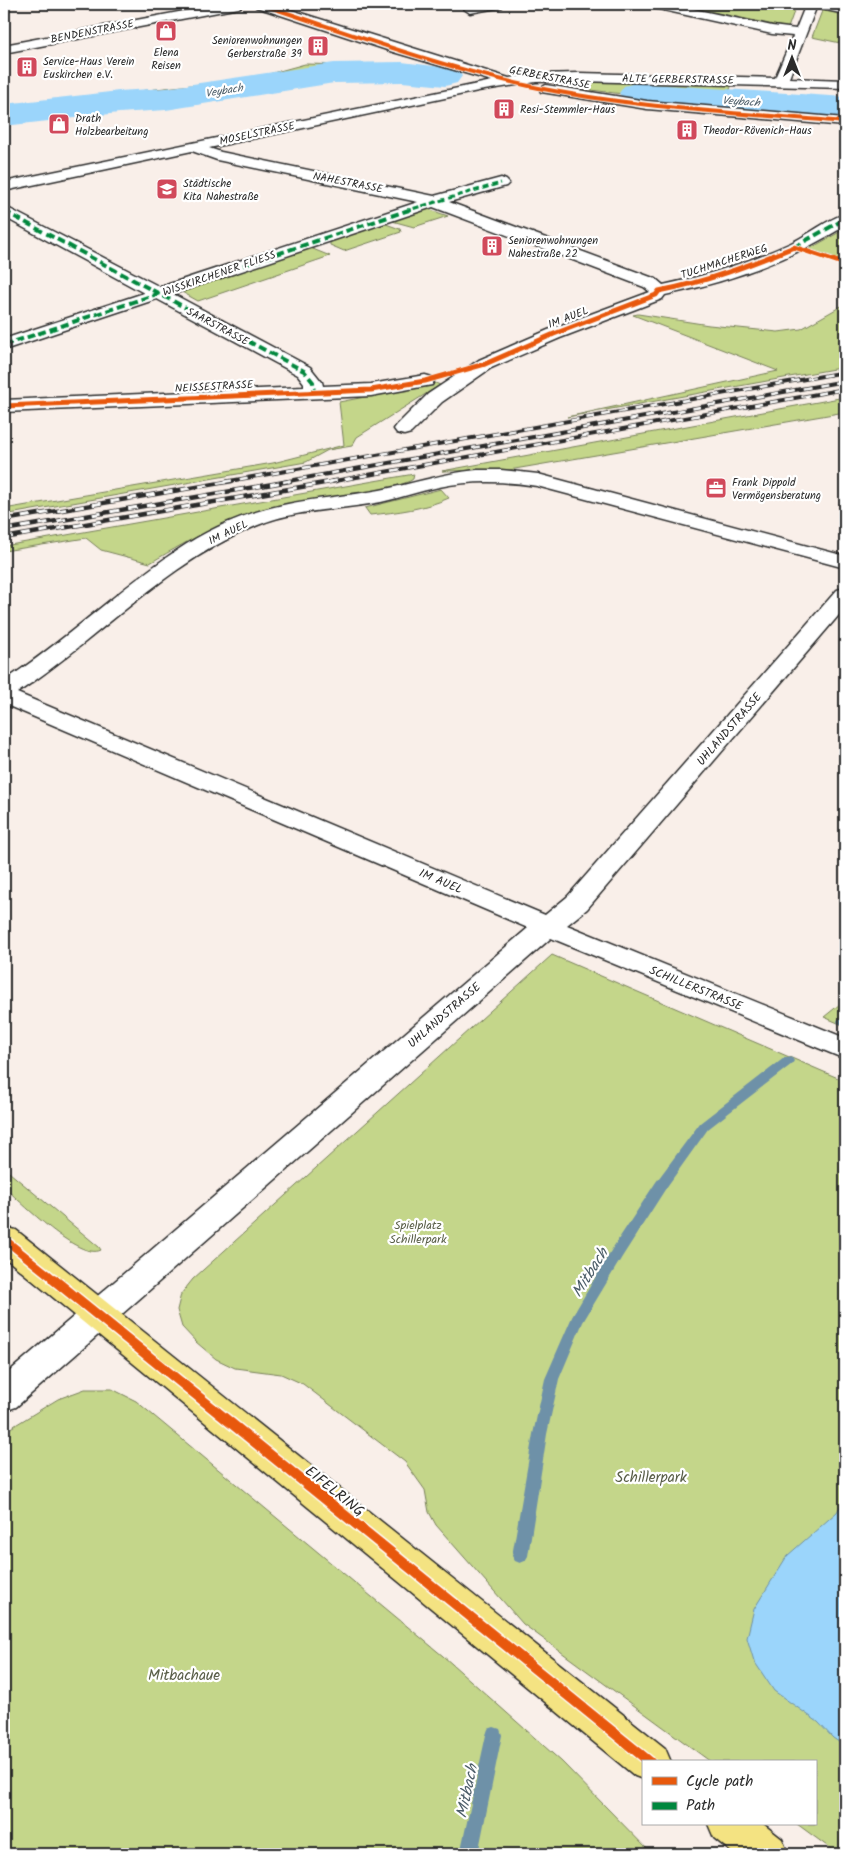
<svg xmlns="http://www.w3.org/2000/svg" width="849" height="1858" font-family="Kalam,sans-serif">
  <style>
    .green { fill: #c4d68a; stroke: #78805a }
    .water { fill: #9bd5fb; stroke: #6e91a8 }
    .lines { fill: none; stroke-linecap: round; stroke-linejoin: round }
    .stream { fill: #6e91a8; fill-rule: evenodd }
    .river { fill: #9bd5fb; fill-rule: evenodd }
    .minor-casing { stroke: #2b2b2b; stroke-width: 3 }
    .major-casing { stroke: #2b2b2b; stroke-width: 3 }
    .minor { fill: #fff; fill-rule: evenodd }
    .major { fill: #f4e382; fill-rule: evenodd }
    .rail-far1-casing { stroke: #2b2b2b; stroke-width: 4 }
    .rail-casing { stroke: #2b2b2b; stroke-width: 4.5 }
    .rail-far1 { stroke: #fff; stroke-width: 2.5; stroke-dasharray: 8; stroke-linecap: butt }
    .rail { stroke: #fff; stroke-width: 3; stroke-dasharray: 9; stroke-linecap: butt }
    .quiet-far1 { stroke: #00873e; stroke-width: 3; stroke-dasharray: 6 3; stroke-linecap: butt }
    .quiet { stroke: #00873e; stroke-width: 4; stroke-dasharray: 8 4; stroke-linecap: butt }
    .cycleway-far3-casing { stroke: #fff; stroke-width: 5.5 }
    .cycleway-far2-casing { stroke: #fff; stroke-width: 7 }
    .cycleway-far1-casing { stroke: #fff; stroke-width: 11 }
    .cycleway-casing { stroke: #fff; stroke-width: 13 }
    .cycleway-far3 { stroke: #e8590c; stroke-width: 4 }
    .cycleway-far2 { stroke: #e8590c; stroke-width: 5 }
    .cycleway-far1 { stroke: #e8590c; stroke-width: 8 }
    .cycleway { stroke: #e8590c; stroke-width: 10 }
    .labels { text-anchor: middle; stroke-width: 4.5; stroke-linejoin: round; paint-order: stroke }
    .far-street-label { font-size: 11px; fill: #2b2b2b; stroke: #fff }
    .far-poi-label { font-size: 11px; fill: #2b2b2b; stroke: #fff; text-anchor: start }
    .far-water-label { font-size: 11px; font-style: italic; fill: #4d5e69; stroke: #fff }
    .street-label { font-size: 12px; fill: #2b2b2b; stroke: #fff }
    .park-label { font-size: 12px; fill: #595e48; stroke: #fff }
    .near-park-label { font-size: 15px; fill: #595e48; stroke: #fff }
    .near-street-label { font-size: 15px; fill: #2b2b2b; stroke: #fff }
    .near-water-label { font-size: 16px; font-style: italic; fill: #4d5e69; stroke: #fff }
  </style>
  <rect width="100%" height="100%" fill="#f9efe9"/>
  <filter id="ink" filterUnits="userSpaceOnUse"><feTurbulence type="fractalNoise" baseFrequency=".02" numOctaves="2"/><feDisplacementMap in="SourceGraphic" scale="10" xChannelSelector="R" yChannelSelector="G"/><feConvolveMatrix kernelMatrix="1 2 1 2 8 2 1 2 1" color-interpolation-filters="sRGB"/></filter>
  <g filter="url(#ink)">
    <path class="green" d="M676 4H797L798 5 796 6 788 28Z
      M828 9 845 13V44L812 37 822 11Z
      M305 64 393 66 437 69 448 78 401 75 365 77 162 103 4 119V106L254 78Z
      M590 81 732 84 728 95 845 104V116L694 103 591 90Z
      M425 208 448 216 414 227 392 221Z
      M383 223 400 229 401 232 344 251 330 245V241Z
      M845 229V261L809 249Z
      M308 247 330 256 198 301 180 291Z
      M845 304V367L567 417 778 371 633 315 638 314 709 325 778 332 801 329Z
      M431 381 440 385 357 437 352 446 328 450 306 462 4 515V509L273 463 344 445 339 402 412 388Z
      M845 397V412L509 470 442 471Z
      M414 474 413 479 410 481C371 497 327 498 286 505 236 514 194 537 150 563L101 550 86 538 4 551V546Z
      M441 489 449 498C424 509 398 512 370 515L365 508Z
      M552 955 845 1081V1854H838L797 1824H815V1762H711L523 1624 436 1525 429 1512 425 1490 405 1462 303 1384 281 1374 235 1368 216 1359 196 1342 182 1327 177 1310 181 1294 193 1279Z
      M845 1000V1026L824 1017Z
      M4 1168 99 1247 101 1250C79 1261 21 1202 4 1187Z
      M85 1389H112L136 1401 443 1656 562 1762 652 1854H4V1432L58 1399Z"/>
    <path class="water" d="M845 1498V1746L833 1738 818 1722 774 1691 754 1661 747 1638 754 1609 787 1556 837 1512Z"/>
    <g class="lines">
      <path class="stream" d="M845 1015V1024H839L837 1021 841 1016Z
        M788 1057 792 1058 794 1061 792 1064 708 1129 666 1188 622 1257 583 1322 559 1379 547 1434 528 1556 525 1561 520 1563 515 1561 512 1556 533 1434 545 1379 572 1317 612 1249 656 1182 700 1123 784 1058Z
        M494 1727 500 1729 502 1735 478 1854H460L486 1735 488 1729Z"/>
      <path class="river" d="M402 62 457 69 462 76 457 83 445 86 402 82 334 83 166 110 119 113 4 126V104L119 91 166 88 334 63Z
        M636 83 845 97V119L636 103 624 100 619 93 624 86Z"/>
      <g class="minor-casing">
        <path id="minor" d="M221 4H245L239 8 4 53V45Z
          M254 4H272L509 78 536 74 579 73 775 78 793 36 772 34 654 8 648 4H670L772 26 796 29 806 4H832L845 6V14L816 8 789 78 845 80V88L579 81 536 82 478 91 209 148 221 152 434 196 501 178 506 180 509 183 506 186 449 202 656 279 663 285C707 276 749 262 791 243 808 235 828 219 845 214V226C790 260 729 282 665 295L662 299 560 338 491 368 442 402 411 433 404 435 397 433 394 429 397 425 428 394 479 360 548 330 650 292 644 287 433 207 173 294 310 367 322 382 323 386 371 384 425 375 432 377 434 381 432 385 371 396 4 412V400L304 387V383L298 375 157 299 4 350V339L144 293 4 217V206L160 287 418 202 217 160 192 151 4 191V182L492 81 393 52 256 7Z
          M479 4H504L502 7 470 13 464 9 466 6Z
          M546 85 647 101 845 118V126L647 109 541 92 539 89Z
          M477 470H501L538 474 845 556V568L537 486C504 481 472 480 439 487 419 491 400 498 381 502 340 510 297 509 258 525 166 562 99 639 17 693L545 915 567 897 837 590 845 588V608L587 909 567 925 845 1038V1059L551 938 16 1407 4 1411V1376L528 928 4 704V681C64 642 116 591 176 551 208 529 245 513 283 505 315 498 348 496 380 490 413 484 443 473 477 470Z"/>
      </g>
      <g class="major-casing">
        <path id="major" d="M4 1227 16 1230 665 1748 671 1762H643V1779L635 1776 4 1257Z
          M708 1824H763L782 1839 788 1854H734L714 1838Z"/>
      </g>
      <use href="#minor" class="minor"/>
      <use href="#major" class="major"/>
      <g class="rail-far1-casing">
        <path id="rail-far1" d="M224 482 845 372
          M283 482 845 381
          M329 482 845 389"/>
      </g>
      <g class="rail-casing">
        <path id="rail" d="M4 520 232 481
          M4 530 290 481
          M4 538 336 481"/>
      </g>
      <use href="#rail-far1" class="rail-far1"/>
      <use href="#rail" class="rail"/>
      <path class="quiet-far1" d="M814 4 845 10
        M405 211 501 183"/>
      <path class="quiet" d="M4 211 304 371 313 382 314 393
        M794 247 845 219
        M4 345 409 210"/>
      <g class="cycleway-far3-casing">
        <path id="cycleway-far3" d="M260 4C349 33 437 66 529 86 632 108 740 113 845 122"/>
      </g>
      <g class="cycleway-far2-casing">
        <path id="cycleway-far2" d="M4 406 371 390 425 381 485 364 554 334 656 295 659 291C706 282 750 265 794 247L845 264"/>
      </g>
      <g class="cycleway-far1-casing">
        <path id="cycleway-far1" d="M4 1239 55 1280"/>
      </g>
      <g class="cycleway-casing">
        <path id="cycleway" d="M53 1279 650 1762"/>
      </g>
      <use href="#cycleway-far3" class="cycleway-far3"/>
      <use href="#cycleway-far2" class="cycleway-far2"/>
      <use href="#cycleway-far1" class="cycleway-far1"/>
      <use href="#cycleway" class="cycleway"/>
    </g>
  </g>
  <defs>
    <g id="shop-square" transform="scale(1.125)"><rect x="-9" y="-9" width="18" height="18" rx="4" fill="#d1495b" stroke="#fff"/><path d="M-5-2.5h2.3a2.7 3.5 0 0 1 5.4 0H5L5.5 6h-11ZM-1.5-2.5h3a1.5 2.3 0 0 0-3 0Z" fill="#fff"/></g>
    <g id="building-square" transform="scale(1.125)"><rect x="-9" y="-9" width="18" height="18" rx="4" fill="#d1495b" stroke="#fff"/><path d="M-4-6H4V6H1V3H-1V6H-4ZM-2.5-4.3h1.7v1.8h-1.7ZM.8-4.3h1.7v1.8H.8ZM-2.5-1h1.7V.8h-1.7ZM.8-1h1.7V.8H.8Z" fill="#fff"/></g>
    <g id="school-square" transform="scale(1.125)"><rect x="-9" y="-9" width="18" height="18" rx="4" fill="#d1495b" stroke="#fff"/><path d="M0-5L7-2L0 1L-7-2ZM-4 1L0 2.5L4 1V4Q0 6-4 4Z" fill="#fff"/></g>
    <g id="office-square" transform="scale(1.125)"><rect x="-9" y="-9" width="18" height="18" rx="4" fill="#d1495b" stroke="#fff"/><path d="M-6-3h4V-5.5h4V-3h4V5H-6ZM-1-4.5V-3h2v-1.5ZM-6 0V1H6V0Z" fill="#fff"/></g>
  </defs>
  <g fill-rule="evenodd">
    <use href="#shop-square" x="166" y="31"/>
    <use href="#building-square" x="318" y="46"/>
    <use href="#building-square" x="27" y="67"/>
    <use href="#building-square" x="504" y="109"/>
    <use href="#shop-square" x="59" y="124"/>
    <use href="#building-square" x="687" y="130"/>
    <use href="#school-square" x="167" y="189"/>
    <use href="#building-square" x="492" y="246"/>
    <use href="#office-square" x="716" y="488"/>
  </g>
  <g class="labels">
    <g class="far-street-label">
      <text transform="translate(92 31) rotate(-11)" y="4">BENDENSTRASSE</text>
      <text transform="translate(550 77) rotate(11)" y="4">GERBERSTRASSE</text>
      <text transform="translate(678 79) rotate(1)" y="4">ALTE GERBERSTRASSE</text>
      <text transform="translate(257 133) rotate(-12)" y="4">MOSELSTRASSE</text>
      <text transform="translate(348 182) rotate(11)" y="4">NAHESTRASSE</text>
      <text transform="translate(724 261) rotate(-18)" y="4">TUCHMACHERWEG</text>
      <text transform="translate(219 273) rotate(-19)" y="4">WISSKIRCHENER FLIESS</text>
      <text transform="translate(568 317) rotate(-21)" y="4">IM AUEL</text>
      <text transform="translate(218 326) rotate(28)" y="4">SAARSTRASSE</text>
      <text transform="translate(214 386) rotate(-3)" y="4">NEISSESTRASSE</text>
      <text transform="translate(228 532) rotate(-26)" y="4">IM AUEL</text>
    </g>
    <g class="far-poi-label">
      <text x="302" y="44" text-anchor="end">Seniorenwohnungen<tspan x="302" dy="13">Gerberstraße 39</tspan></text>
      <text x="166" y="56" text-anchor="middle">Elena<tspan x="166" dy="13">Reisen</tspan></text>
      <text x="43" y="65">Service-Haus Verein<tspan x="43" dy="13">Euskirchen e.V.</tspan></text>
      <text x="520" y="113">Resi-Stemmler-Haus</text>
      <text x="75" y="122">Drath<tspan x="75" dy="13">Holzbearbeitung</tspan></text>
      <text x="703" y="134">Theodor-Rövenich-Haus</text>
      <text x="183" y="187">Städtische<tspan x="183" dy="13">Kita Nahestraße</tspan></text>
      <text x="508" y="244">Seniorenwohnungen<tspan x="508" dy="13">Nahestraße 22</tspan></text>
      <text x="732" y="486">Frank Dippold<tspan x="732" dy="13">Vermögensberatung</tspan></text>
    </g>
    <g class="far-water-label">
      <text transform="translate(224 90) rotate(-9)" y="4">Veybach</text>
      <text transform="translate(741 101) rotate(4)" y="4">Veybach</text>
    </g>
    <g class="street-label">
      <text transform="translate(729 729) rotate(-49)" y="4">UHLANDSTRASSE</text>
      <text transform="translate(441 881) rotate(23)" y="4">IM AUEL</text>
      <text transform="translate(696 988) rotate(22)" y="4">SCHILLERSTRASSE</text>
      <text transform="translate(444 1015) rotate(-41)" y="4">UHLANDSTRASSE</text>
    </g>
    <g class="park-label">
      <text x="418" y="1229">Spielplatz<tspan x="418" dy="14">Schillerpark</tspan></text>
    </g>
    <g class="near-park-label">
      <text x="651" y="1482">Schillerpark</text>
      <text x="184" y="1680">Mitbachaue</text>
    </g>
    <g class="near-street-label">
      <text transform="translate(335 1491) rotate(39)" y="5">EIFELRING</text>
    </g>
    <g class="near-water-label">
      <text transform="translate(589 1272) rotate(-58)" y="6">Mitbach</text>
      <text transform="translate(466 1791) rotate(-78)" y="6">Mitbach</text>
    </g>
  </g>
  <rect width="849" height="1858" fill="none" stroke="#fff" stroke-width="20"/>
  <rect x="10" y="10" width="829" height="1838" fill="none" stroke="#2b2b2b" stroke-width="2" filter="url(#ink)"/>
  <rect x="642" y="1760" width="175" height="65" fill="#ffffff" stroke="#aaaaaa"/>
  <rect x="652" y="1777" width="25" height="8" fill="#e8590c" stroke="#aaaaaa"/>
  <text x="686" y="1786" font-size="15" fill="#2b2b2b">Cycle path</text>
  <rect x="652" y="1802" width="25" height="8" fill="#00873e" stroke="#aaaaaa"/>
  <text x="686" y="1810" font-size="15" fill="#2b2b2b">Path</text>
  <g transform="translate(792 58)" stroke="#ffffff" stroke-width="4" paint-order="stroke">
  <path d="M0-4L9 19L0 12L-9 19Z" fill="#2b2b2b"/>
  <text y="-8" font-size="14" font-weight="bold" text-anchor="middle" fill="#2b2b2b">N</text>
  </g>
</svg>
